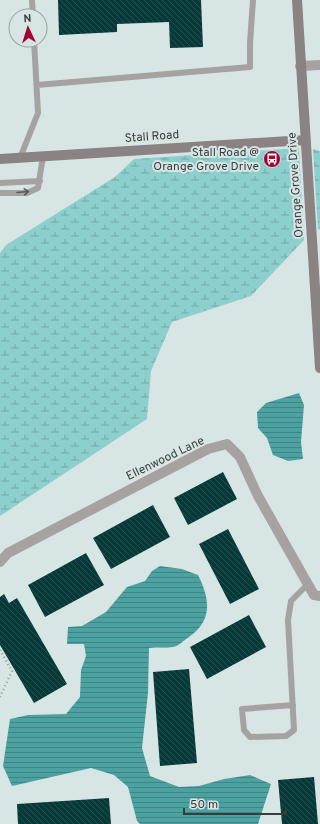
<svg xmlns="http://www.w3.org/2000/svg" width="320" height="824" font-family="Overpass,sans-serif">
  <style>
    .wetland { fill: url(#wetland-marsh) }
    .water { fill: url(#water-rules) }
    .building { fill: url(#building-back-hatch) }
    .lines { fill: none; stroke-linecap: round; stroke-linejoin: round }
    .path { stroke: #969f9f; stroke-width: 2.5; stroke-dasharray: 1 3; stroke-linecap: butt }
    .lane { stroke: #a7a2a2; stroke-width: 6 }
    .street { stroke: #a7a2a2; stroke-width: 10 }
    .secondary { stroke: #8b8383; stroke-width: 10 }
    .oneway { stroke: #595b5a }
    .labels { text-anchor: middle; stroke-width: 4; stroke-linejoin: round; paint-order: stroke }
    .street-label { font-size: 12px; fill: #373c3b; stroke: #d8e5e5 }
    .poi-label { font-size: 12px; fill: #373c3b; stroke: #d8e5e5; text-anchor: end }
  </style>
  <defs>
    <pattern id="wetland-marsh" width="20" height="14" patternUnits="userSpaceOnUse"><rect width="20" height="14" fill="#8dcfcd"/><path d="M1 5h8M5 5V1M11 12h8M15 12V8" fill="none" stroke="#74a9a8"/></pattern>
    <pattern id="water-rules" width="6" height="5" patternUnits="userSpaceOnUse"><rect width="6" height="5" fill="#4ca2a0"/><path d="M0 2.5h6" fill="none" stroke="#408584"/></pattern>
    <pattern id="building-back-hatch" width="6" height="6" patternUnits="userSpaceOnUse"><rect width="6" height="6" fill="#073938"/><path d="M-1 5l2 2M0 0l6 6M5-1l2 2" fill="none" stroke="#234e4d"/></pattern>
  </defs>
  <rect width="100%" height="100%" fill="#d8e5e5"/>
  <path class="wetland" d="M299 148 304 240 251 296 172 322 151 371 147 419 0 516V253L6 245 115 177 134 159Z
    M313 149 320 151V229L318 230Z"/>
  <path class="water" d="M299 393 304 405 301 442 303 459 288 461 273 455 267 438 258 428 257 412 266 403Z
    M160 566 182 569 198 575C210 599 213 620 189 637 184 640 179 646 173 647 165 648 157 647 149 648L148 693 142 748 150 776 179 787 199 786 224 779 250 775 271 784 258 824H140L137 821 128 787 114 775 91 768 12 786 3 766 10 719 28 715 66 714 80 697 81 670 86 656 84 644H67L68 627 82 626 106 612 127 587 145 581 152 571Z"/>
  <path class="building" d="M58 0H201L203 47 170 48 169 22 117 24V32L59 35Z
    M223 472 237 499 188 525 174 498Z
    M153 505 170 537 111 569 93 538Z
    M228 529 259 589 230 604 199 544Z
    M86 553 104 585 45 617 28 585Z
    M4 594 9 603 17 598 67 684 34 703 0 645V597Z
    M249 615 266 647 207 679 190 647Z
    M189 669 197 763 160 766 153 672Z
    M314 777 318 824H282L278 780Z
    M109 798 111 824H18L17 804Z"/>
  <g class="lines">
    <path class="path" d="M0 650 12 671 0 697"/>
    <path class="lane" d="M32 0 33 16
      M37 85 250 67V43L253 0
      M20 158 38 113 34 40
      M0 183 40 181
      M0 193H27L38 188 43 156
      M293 705 242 709 244 730 250 737 286 736 294 730 288 620 291 601 308 584"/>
    <path class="street" d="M300 66 320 65
      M0 562 8 553 208 449 227 444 240 457 258 496 314 595 320 596"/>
    <path class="secondary" d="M297 0 320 368
      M0 159 305 140"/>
  </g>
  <defs><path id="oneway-shaft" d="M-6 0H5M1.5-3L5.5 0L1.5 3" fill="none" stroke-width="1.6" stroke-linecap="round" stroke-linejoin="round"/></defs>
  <use class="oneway" href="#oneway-shaft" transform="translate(23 192) rotate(-5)"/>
  <defs>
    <g id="bus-disc" transform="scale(0.9)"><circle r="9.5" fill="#a20332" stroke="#d8e5e5"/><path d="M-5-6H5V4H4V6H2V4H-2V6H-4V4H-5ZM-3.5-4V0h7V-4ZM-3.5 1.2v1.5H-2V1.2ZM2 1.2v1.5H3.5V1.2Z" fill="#fff"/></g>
  </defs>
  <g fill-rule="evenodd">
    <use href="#bus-disc" x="272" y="159"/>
  </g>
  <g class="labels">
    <g class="street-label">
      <text transform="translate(152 136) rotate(-4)" y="4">Stall Road</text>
      <text transform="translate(295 185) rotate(-94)" y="4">Orange Grove Drive</text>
      <text transform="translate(165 458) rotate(-26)" y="4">Ellenwood Lane</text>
    </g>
    <g class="poi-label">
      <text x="259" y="156">Stall Road @<tspan x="259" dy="14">Orange Grove Drive</tspan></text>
    </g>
  </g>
  <g transform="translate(28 28) rotate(356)"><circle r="19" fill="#d8e5e5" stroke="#98a1a1"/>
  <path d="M0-3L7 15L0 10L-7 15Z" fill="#a20332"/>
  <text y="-6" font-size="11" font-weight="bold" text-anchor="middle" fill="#373c3b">N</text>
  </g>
  <path d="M184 808v6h102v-6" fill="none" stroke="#373c3b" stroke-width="2"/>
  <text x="190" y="808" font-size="12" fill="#373c3b" stroke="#d8e5e5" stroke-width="3" paint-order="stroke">50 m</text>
</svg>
